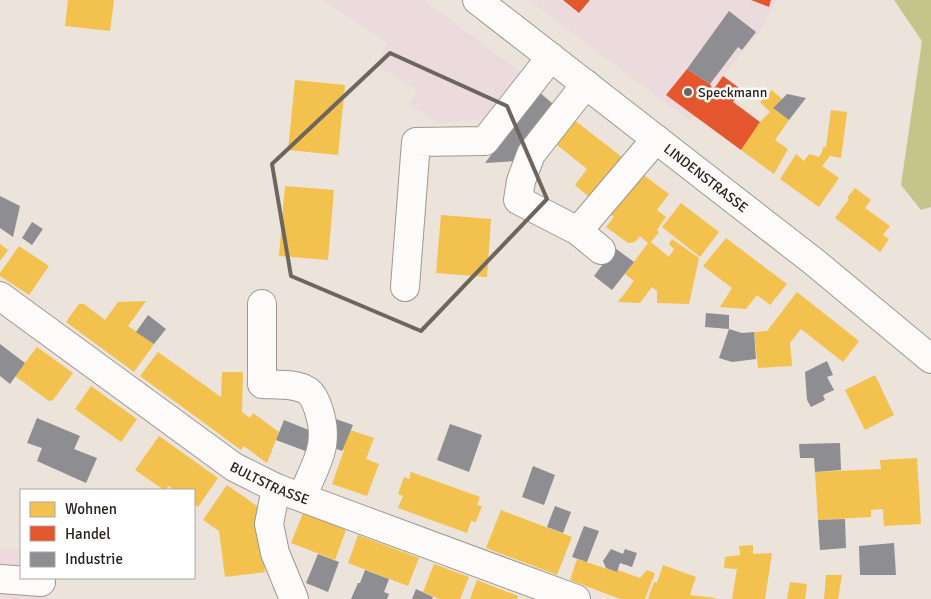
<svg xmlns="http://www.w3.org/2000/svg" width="931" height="599" font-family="Signika,sans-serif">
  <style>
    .commercial { fill: #ecdbdd }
    .education { fill: #eddbdc }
    .forest { fill: #c6c48b }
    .homes { fill: #f2c14e }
    .shops { fill: #e4572e }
    .industry { fill: #8d8d92 }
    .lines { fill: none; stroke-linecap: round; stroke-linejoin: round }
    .minor-casing { stroke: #9e9891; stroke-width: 30 }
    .minor { stroke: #fcfbf9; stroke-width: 28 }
    .marked { fill: none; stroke: #6d665e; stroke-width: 4; stroke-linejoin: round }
    .poi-dot { fill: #6d665e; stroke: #fff; stroke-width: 2 }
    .labels { text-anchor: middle; stroke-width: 5; stroke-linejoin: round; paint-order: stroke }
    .poi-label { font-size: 14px; fill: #28221c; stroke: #fff; text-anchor: start }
    .street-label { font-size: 14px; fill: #28221c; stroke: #fff }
  </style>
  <rect width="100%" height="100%" fill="#ece3da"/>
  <path class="commercial" d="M322 0H424L523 74 487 119 437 123 409 105 417 91 376 65 388 43Z
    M529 0H777L759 33 723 76 689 121Z"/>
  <path class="education" d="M0 548 21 550V578H50L48 599H0Z"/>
  <path class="forest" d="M894 0H931V207L921 210 901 185 922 41Z"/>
  <path class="homes" d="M68 0H114L110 31 65 26Z
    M295 80 345 85 338 155 288 150Z
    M772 90 782 99 773 108 789 120 775 140 788 149 774 174 741 150 760 122 770 112 760 102Z
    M831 110 847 112 841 158 830 156 822 166 839 178 819 207 780 179 796 154 804 161 809 154 819 157 822 152 823 147H826Z
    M569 116 627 161 595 202 575 185 587 169 551 140Z
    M637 170 669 194 657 210 666 217 657 230 659 232 651 242 669 257 674 249 669 244 672 239 699 258 689 304 657 303V291L652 287 640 303 618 302 634 281 625 274 648 243 640 236 635 242 628 243 606 227 614 217 606 211Z
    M285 186 334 190 328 260 279 256Z
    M855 188 871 200 865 208 890 226 883 235 889 239 880 252 835 218 849 199 847 198Z
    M681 203 719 232 700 257 662 227Z
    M441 215 491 219 487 277 436 273Z
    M726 238 787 284 770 305 757 295 746 309 720 307 732 288 703 266Z
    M0 244 8 250 0 261Z
    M19 246 49 266 29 295 0 276V273Z
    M797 292 859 341 843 362 801 329 790 343 792 366 758 368 754 332 767 331Z
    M146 301 128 326 154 344 134 372 66 322 79 304H84L105 320 118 302Z
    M37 347 73 373 53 400 49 401 15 376Z
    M158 352 221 397 222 372H243L242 412 250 418 253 413 279 432 267 463 244 446 241 450 140 376Z
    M875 375 894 415 865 430 845 390Z
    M91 386 137 419 121 442 75 409Z
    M350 430 374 438 366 459 379 464 367 496 332 484 344 450H342Z
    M159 436 218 478 198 507 194 504V490H174L169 486 164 490 135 470Z
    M917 458 921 524 884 526 883 509 871 510V517L818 520 815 472 881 469 880 460Z
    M411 472 480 497 477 505 482 506 476 522 471 521 467 533 398 508 403 496 398 494 404 477 409 479Z
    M227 485 257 506 265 572 225 577 219 531 203 520Z
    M501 510 572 537 557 575 486 548Z
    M303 513 346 530 335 560 291 543Z
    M358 535 419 558 408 586 348 563Z
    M753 545V554L772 553 765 599H732L737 569 724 568 725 557 740 555 739 546Z
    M577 559 617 572 618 570 640 578 647 570 655 573 645 599H620L570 580Z
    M434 564 469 577 460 599H439L423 592Z
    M663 565 696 577 690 595 715 598V599H648L654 582 657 583Z
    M826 575H842L838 599H824Z
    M477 580 518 596 517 599H470Z
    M790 582 807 584 805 599H787Z"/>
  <path class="shops" d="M563 0H590L579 13Z
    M751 0H771L769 7Z
    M687 69 710 84 713 90 723 76 742 90 733 102 760 122 741 150 666 95Z"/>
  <path class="industry" d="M729 11 756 32 742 50 738 47 710 84 687 69Z
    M539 92 558 108 518 161 485 163Z
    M787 94 806 98 789 120 773 108Z
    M0 196 20 206 13 237 0 228Z
    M32 222 43 229 32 245 22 238Z
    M615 248 634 262 612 290 594 276Z
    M706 313 729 315V329L742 333 754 332 756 359 732 362 719 358 729 329 705 327Z
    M148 315 166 329 154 344 136 332Z
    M0 344 25 363 10 384 0 376Z
    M827 361 833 375 827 377 834 390 823 395 825 400 811 407 807 400 805 372Z
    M330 417 353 425 342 451 329 446Z
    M37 418 80 436 74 449 97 458 86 483 37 461 42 448 27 443Z
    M284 420 316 433 308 452 276 440Z
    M450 424 482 435 469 472 437 460Z
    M840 443 841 470 815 472 814 458H800L799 444Z
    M533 466 555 475 544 505 522 497Z
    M555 506 571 512 563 533 547 527Z
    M845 519 846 548 820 550 818 520Z
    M584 526 599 531 587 562 572 557Z
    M894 543 896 575H860L859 546Z
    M611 549 623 554 625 549 637 553 632 567 620 563 617 572 606 568 603 561Z
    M318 554 339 562 328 592 306 583Z
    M365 570 389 579 384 592 389 594 387 599H351L358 583H360Z
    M416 589 433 597 432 599H412Z"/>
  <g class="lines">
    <g class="minor-casing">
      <g id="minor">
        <path id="s1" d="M477 0 813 261 931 359"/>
        <path d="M586 84 531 154 521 181 518 200 578 231 601 250"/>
        <path d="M578 231 656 139"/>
        <path d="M405 287 416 142 485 141 551 57"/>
        <path id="s2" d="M0 296 234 467 276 488 576 599"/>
        <path d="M262 304V384C277 385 295 383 308 391 313 395 316 402 318 408 331 445 316 463 302 497"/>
        <path d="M276 488 269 524 275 553 294 599"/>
        <path d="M0 579 41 582"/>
      </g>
    </g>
    <use href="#minor" class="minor"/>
  </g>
  <path class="marked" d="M390 53 507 106 547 199 421 331 291 276 272 164Z"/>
  <circle class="poi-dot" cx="688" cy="92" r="5"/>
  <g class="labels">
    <g class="poi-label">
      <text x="698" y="97">Speckmann</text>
    </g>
    <g class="street-label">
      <text dy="5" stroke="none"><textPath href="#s1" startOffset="290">LINDENSTRASSE</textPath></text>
      <text dy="5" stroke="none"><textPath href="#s2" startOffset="329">BULTSTRASSE</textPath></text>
    </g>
  </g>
  <rect x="20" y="489" width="175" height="90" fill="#ffffff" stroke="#a9a7a4"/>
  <rect x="30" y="502" width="25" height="15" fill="#f2c14e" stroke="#a9a7a4"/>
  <text x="65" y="514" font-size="15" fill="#28221c">Wohnen</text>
  <rect x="30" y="526" width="25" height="15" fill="#e4572e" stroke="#a9a7a4"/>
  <text x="65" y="539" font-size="15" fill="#28221c">Handel</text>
  <rect x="30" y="552" width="25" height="15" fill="#8d8d92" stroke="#a9a7a4"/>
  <text x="65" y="564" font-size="15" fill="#28221c">Industrie</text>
</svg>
